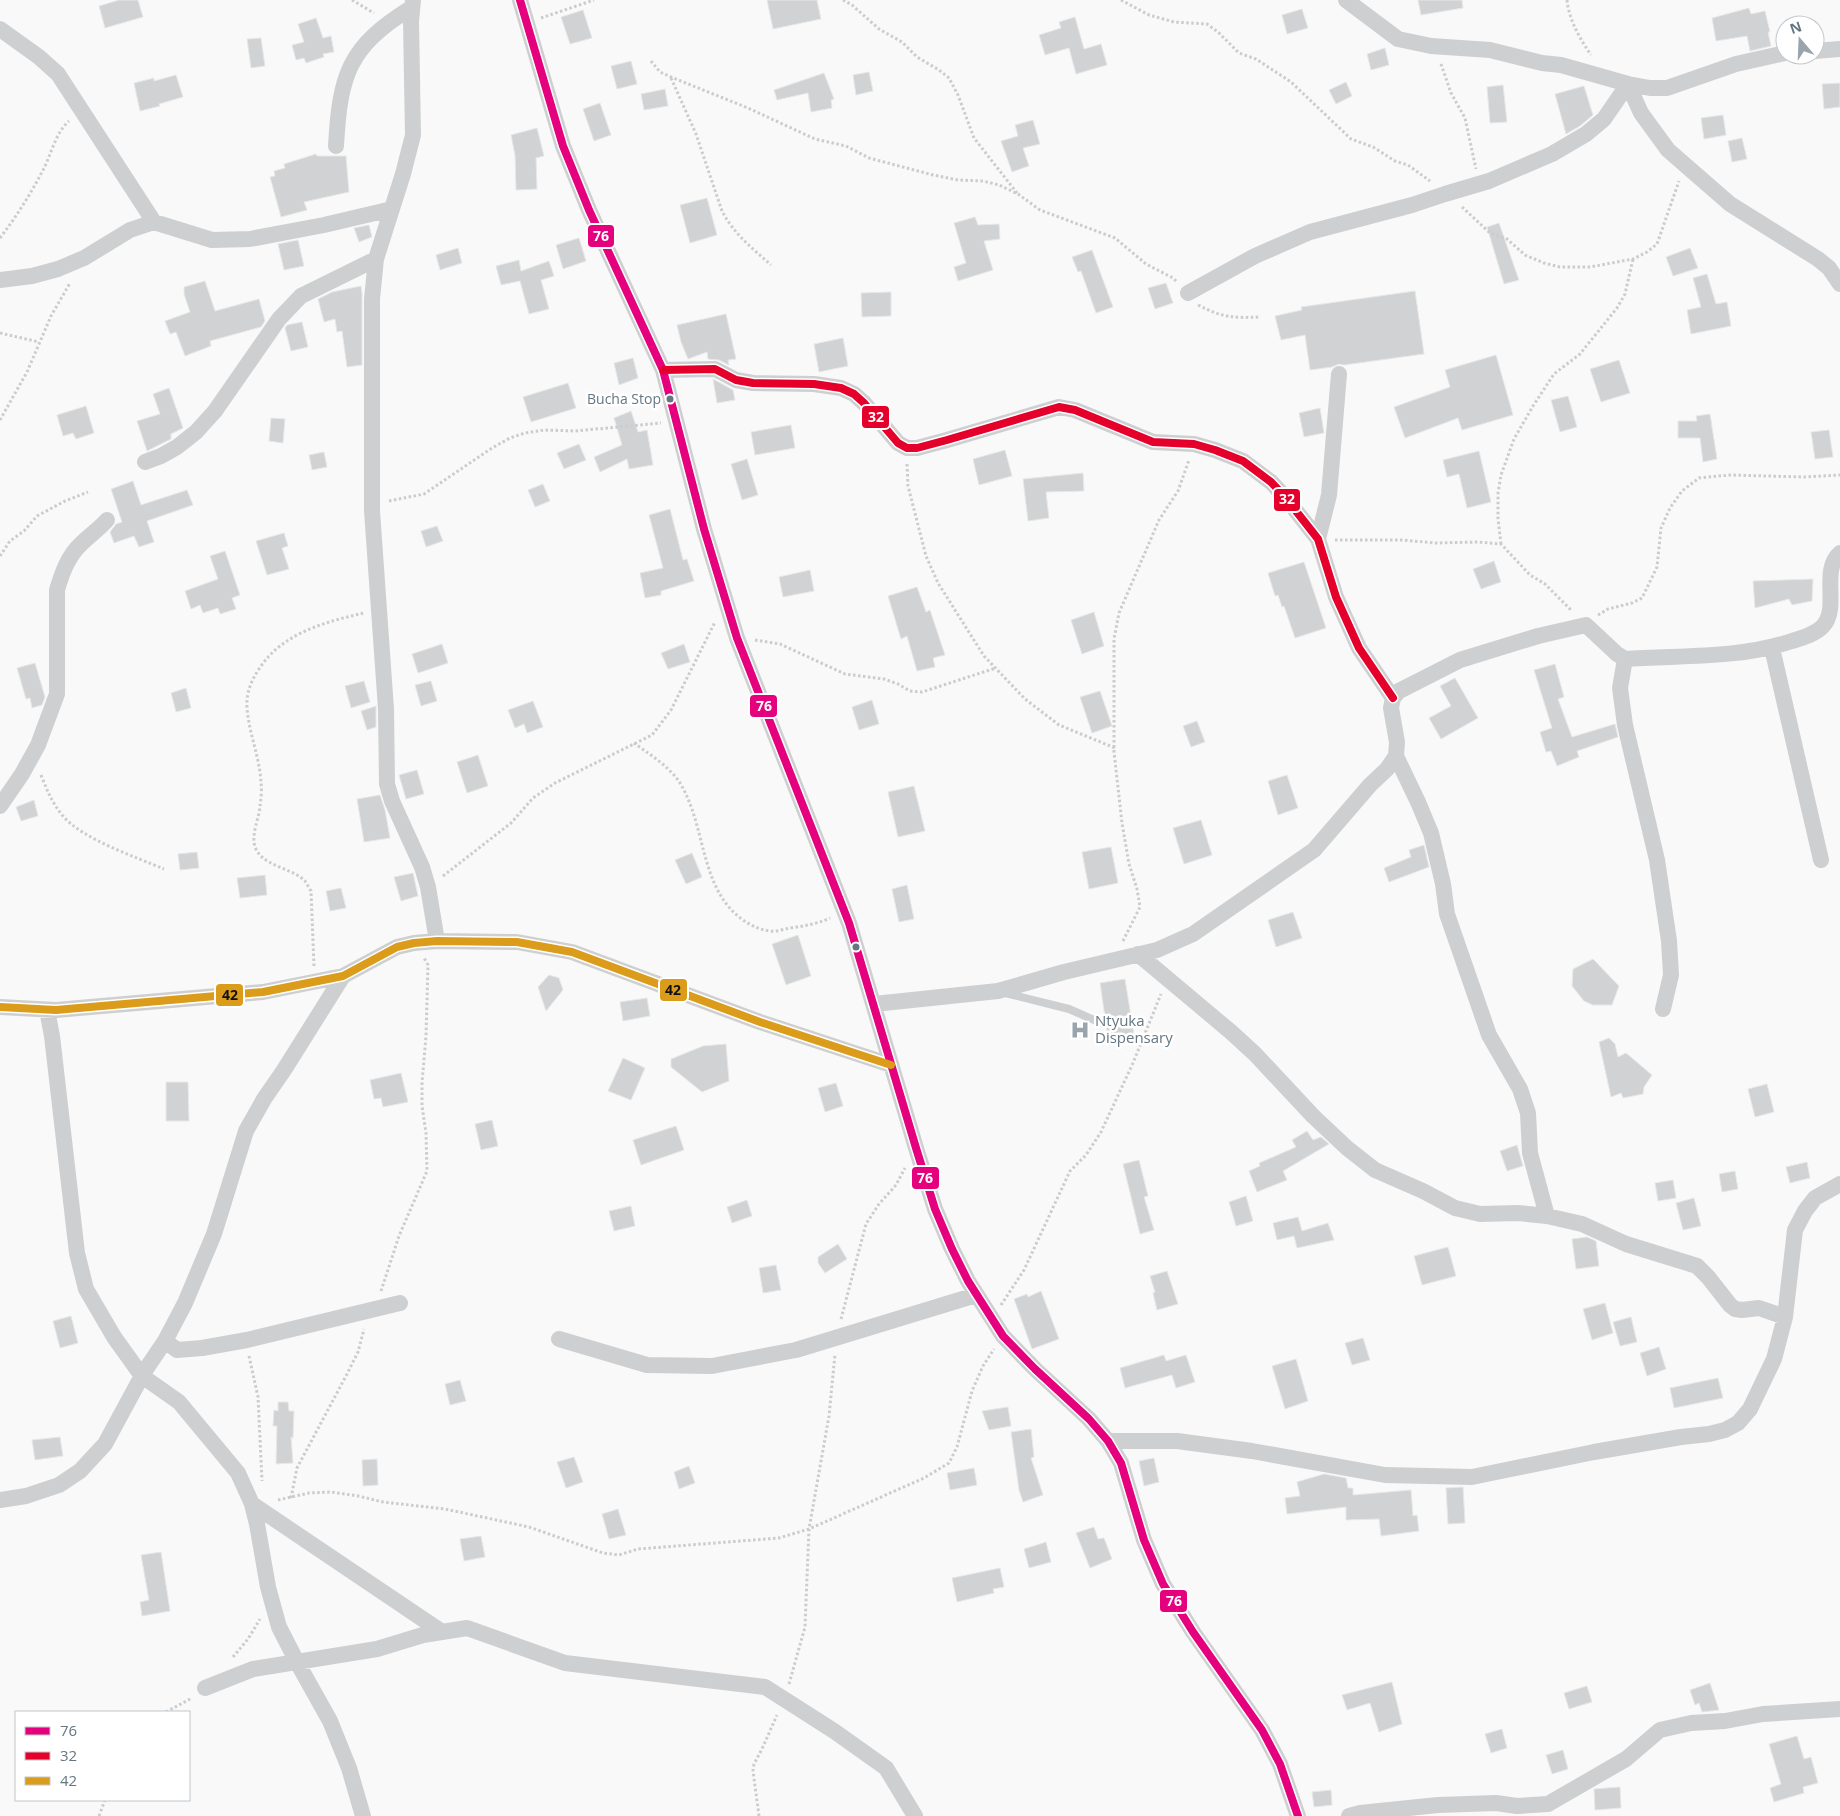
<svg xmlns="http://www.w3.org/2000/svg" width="1840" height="1816" font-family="'Open Sans',sans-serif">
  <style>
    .building { fill: #d0d2d3; stroke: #e8e8e8 }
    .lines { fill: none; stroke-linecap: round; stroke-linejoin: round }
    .path { stroke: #cbcccd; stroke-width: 3; stroke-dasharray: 2.5 2.5; stroke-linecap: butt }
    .service { stroke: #cecfd0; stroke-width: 8 }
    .minor { stroke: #cecfd0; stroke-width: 16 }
    .bus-1-casing { stroke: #fff; stroke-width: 11 }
    .bus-2-casing { stroke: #fff; stroke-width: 11 }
    .bus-3-casing { stroke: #fff; stroke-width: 11 }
    .bus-1 { stroke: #e5007d; stroke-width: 8 }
    .bus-2 { stroke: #e4002b; stroke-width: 8 }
    .bus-3 { stroke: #da9c1a; stroke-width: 8 }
    .bus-dot { fill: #657683; stroke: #fff; stroke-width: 2 }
    .labels { text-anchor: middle; stroke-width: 5; stroke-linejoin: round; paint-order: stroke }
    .bus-label { font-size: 14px; fill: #657683; stroke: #fff; text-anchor: end }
    .poi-label { font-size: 15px; fill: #657683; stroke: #fff; text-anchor: start }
    .line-badge { stroke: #fff; stroke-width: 2 }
    .badge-label { font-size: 14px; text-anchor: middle; font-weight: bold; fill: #fff }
    .pale-badge-label { font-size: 14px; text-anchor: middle; font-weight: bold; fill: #111 }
  </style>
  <rect width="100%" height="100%" fill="#f9f9f9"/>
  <path class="building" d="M119 0H138L143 17 105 28 99 6Z
    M767 0H817L821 19 773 29Z
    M1418 0H1462L1463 8 1421 15Z
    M1749 8 1751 14 1765 11 1770 32H1768L1771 46 1750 51 1747 36 1716 41 1712 18Z
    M1302 9 1308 28 1287 34 1282 15Z
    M583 10 592 38 570 44 561 17Z
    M1075 17 1084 49 1101 44 1107 65 1076 74 1069 48 1045 55 1039 35 1061 28 1059 22Z
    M316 18 323 38 331 36 334 52 323 54 324 57 306 63 304 58 296 60 292 45 304 42 298 24Z
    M261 38 265 66 251 68 247 39Z
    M1385 48 1389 65 1371 70 1367 54Z
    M631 61 637 84 617 89 611 66Z
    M869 72 873 91 856 95 853 75Z
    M824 73 834 99 831 100 832 108 811 112 808 93 777 100 774 90Z
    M176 75 183 97 159 104 160 106 140 111 134 83 154 78V81Z
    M1346 82 1352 96 1336 104 1329 90Z
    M1840 83V107L1824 109 1822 84Z
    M1503 85 1507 122 1490 123 1487 87Z
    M1584 86 1593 115 1580 126 1566 134 1555 94Z
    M665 89 668 106 644 110 641 94Z
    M600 103 611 135 594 141 583 109Z
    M1723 115 1726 135 1704 139 1701 118Z
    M1033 120 1040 144 1023 148 1029 166 1012 172 1001 141 1018 136 1015 125Z
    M537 128 544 156 536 158 537 189 516 190 515 155 511 135Z
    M1742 138 1747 159 1732 162 1728 141Z
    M316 154 317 156H346L349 192 304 202 307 210 281 217 270 177 275 176 274 171 285 168 284 164Z
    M707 198 717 235 690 243 680 205Z
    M975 217 978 225 999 224 1000 239 984 241 993 270 958 281 954 267 966 263 954 223Z
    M1499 223 1519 280 1504 284 1487 227Z
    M369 225 372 237 359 242 354 228Z
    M579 238 586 261 563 269 556 245Z
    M298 240 304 266 284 270 278 244Z
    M458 248 462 263 440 270 436 255Z
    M1690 248 1698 268 1673 276 1666 257Z
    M1092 250 1113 307 1096 313 1081 271 1078 272 1072 257Z
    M519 260 521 271 549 261 554 276 541 280 549 309 529 314 520 281 501 285 496 266Z
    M1707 274 1716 304 1727 302 1731 326 1691 334 1687 310 1701 307 1693 278Z
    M205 281 215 311 259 299 265 321 261 327 210 341 211 346 185 356 176 332 170 334 165 321 190 312 184 294V287Z
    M1166 283 1173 303 1155 309 1148 288Z
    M361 286 362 294V365L347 367 342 331 337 332 335 319 324 322 318 299 332 292Z
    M1415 291 1424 354 1344 365 1339 364 1332 367 1310 370 1305 335 1281 340 1275 316 1302 310 1301 307Z
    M891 292V316L862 317 861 293Z
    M726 314 736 359 728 360 729 365 719 360 708 359 707 352 688 359 681 342 677 325Z
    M302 322 308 347 291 351 285 328 287 325Z
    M843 338 848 366 819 372 814 344Z
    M1496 355 1513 415 1462 430 1458 418 1405 438 1394 407 1450 387 1445 370Z
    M633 358 638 378 619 385 614 363Z
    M1619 360 1630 393 1601 402 1590 369Z
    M713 379 733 390 735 400 717 403Z
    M568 383 576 408 531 422 523 397Z
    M169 388 183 428 171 434V439L147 451 137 421 160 414 153 394Z
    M1568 396 1577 427 1560 432 1551 400Z
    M86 406 94 433 76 439 73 433 63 436 57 415Z
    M1320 408 1324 433 1304 437 1299 413Z
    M631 411 638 432 647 430 653 465 629 469 627 459 600 472 594 457 622 445 614 418Z
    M1710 414 1717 459 1703 462 1700 438H1678V421H1697L1696 416Z
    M271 418 285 419 283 443 269 441Z
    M791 425 795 448 755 455 751 432Z
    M1829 430 1833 457 1815 459 1811 432Z
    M579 444 586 460 564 469 557 453Z
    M1005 450 1012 476 979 485 973 459Z
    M1479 451 1491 502 1467 508 1459 474 1447 477 1443 460Z
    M324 452 327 467 312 470 309 455Z
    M747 459 758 495 742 500 731 464Z
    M1083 473 1084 491 1046 492 1049 518 1028 521 1023 479Z
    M133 481 141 505 187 490 193 505 147 521 154 542 139 547 134 536 114 543 110 532 116 524 122 522 111 489Z
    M543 484 550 501 535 507 528 490Z
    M670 509 683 560 687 559 694 581 661 591V595L645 598 640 573 663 568 649 515Z
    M437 526 443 541 426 547 421 531Z
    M284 533 288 546 282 548 289 569 267 575 256 541Z
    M225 551 240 595 232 598 236 609 220 614 218 608 203 613 200 605 191 609 185 591 218 579 210 556Z
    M1494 561 1501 582 1481 589 1473 569Z
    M1304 562 1326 628 1295 638 1284 606 1282 607 1278 595 1275 596 1268 573Z
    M810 570 814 591 783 597 779 577Z
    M1813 579 1812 601 1792 605 1789 599 1755 608 1753 581Z
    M917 587 926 612 930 610 945 655 933 658 935 667 917 671 907 636 901 639 888 596Z
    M1094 612 1104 646 1082 654 1071 620Z
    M442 644 448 663 418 673 412 654Z
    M684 644 690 662 668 669 661 653Z
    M35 663 45 697 42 705 32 708 30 698 26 699 17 668Z
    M1555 664 1564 697 1558 699 1572 737 1615 724 1618 737 1577 751 1579 757 1557 766 1551 751 1546 752 1540 732 1552 728 1534 670Z
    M1455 678 1478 718 1441 739 1429 718 1451 706 1440 686Z
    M364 681 370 702 351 708 345 686Z
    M431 681 437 701 421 706 415 685Z
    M186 688 191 708 176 712 171 693Z
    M1100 691 1112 726 1092 733 1080 697Z
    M872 700 879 724 859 730 852 707Z
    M533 701 543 727 527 733 524 724 515 728 508 710Z
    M376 706V727L367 730 361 711Z
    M1197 721 1205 742 1191 747 1183 726Z
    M478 755 488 786 467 793 457 762Z
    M417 770 424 794 406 799 399 775Z
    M1287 775 1298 808 1278 815 1268 781Z
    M914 786 925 831 898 837 888 792Z
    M380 795 385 810 390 838 364 842 357 799Z
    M34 800 38 816 21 821 16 807Z
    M1201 820 1212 855 1184 864 1173 828Z
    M1424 845 1429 867 1389 882 1384 868 1411 857 1409 850Z
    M1111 847 1118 883 1089 889 1082 852Z
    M197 852 199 868 180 870 178 854Z
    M692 853 702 877 686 884 675 860Z
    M413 873 418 896 401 901 394 877Z
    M265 875 267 895 240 898 237 878Z
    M907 885 914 919 899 922 892 889Z
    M341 888 346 908 330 911 326 891Z
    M1293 912 1302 938 1276 947 1268 920Z
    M798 935 811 976 786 985 772 944Z
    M1593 959 1619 986 1612 1005H1593L1584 1001 1572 986 1573 969Z
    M549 975 559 978 563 990 546 1011 538 987Z
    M1125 979 1135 1041 1109 1045 1100 983Z
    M647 998 650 1016 623 1021 620 1002Z
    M1609 1038 1615 1044 1618 1057 1626 1053 1652 1075 1644 1087 1643 1094 1623 1098 1621 1093 1611 1097 1599 1042Z
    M726 1044 729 1081 702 1092 671 1067V1059L703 1046Z
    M623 1058 645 1068 631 1100 608 1091Z
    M401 1073 408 1102 383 1107 381 1098 374 1099 370 1080Z
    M166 1082H188L189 1121H166Z
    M836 1083 843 1106 825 1112 818 1088Z
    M1767 1084 1774 1112 1755 1117 1748 1089Z
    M492 1120 498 1146 481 1150 475 1124Z
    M676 1126 684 1150 641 1165 633 1140Z
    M1307 1131 1313 1140 1321 1137 1329 1144 1283 1171 1287 1180 1257 1192 1249 1171 1260 1166 1259 1163 1296 1147 1292 1140Z
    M1517 1145 1523 1166 1507 1171 1500 1151Z
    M1139 1160 1148 1196 1144 1197 1154 1230 1140 1234 1123 1164Z
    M1807 1162 1810 1178 1790 1183 1786 1167Z
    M1735 1171 1738 1189 1722 1192 1719 1174Z
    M1673 1180 1676 1198 1658 1201 1655 1183Z
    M1246 1196 1253 1221 1236 1226 1229 1202Z
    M1694 1198 1701 1226 1683 1230 1676 1203Z
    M747 1200 752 1216 732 1223 727 1207Z
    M631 1206 635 1226 614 1231 609 1211Z
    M1298 1217 1302 1231 1328 1223 1334 1240 1297 1248 1294 1236 1277 1240 1273 1223Z
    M1587 1237 1596 1241 1599 1266 1576 1269 1572 1239Z
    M838 1244 847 1259 825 1273 818 1263V1257Z
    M1448 1247 1456 1276 1422 1285 1414 1256Z
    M776 1265 781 1290 763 1293 759 1268Z
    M1167 1271 1178 1304 1157 1310 1153 1293 1155 1292 1150 1276Z
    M1041 1291 1059 1339 1032 1349 1014 1299 1027 1294 1028 1297Z
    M1605 1303 1613 1333 1592 1340 1583 1309Z
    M71 1316 78 1343 60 1348 53 1321Z
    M1631 1317 1637 1342 1620 1346 1613 1322Z
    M1363 1338 1370 1360 1352 1365 1345 1343Z
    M1659 1347 1666 1369 1647 1376 1640 1353Z
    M1164 1355 1166 1361 1186 1355 1195 1382 1176 1388 1172 1375 1125 1388 1120 1368Z
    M1296 1359 1308 1401 1285 1409 1272 1366Z
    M1718 1378 1723 1398 1674 1408 1670 1388Z
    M460 1380 466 1401 450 1405 445 1384Z
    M278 1402H288L289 1411H294L293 1438 291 1437 293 1463 276 1464 277 1426H273L274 1410 278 1411Z
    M1008 1407 1011 1426 989 1430 982 1411Z
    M1031 1429 1034 1457 1031 1458 1043 1495 1023 1502 1019 1490 1011 1432Z
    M60 1437 63 1456 35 1460 32 1440Z
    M574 1457 583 1482 566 1488 557 1462Z
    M1154 1458 1159 1482 1144 1486 1139 1461Z
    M377 1459 378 1485 363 1486 362 1460Z
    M689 1466 695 1483 679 1489 674 1472Z
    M974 1468 977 1485 950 1490 947 1473Z
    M1324 1474 1346 1478 1348 1488H1353V1495L1411 1490 1413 1516 1417 1515 1419 1531 1381 1536 1379 1519 1346 1520V1507L1287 1514 1285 1498 1300 1496 1297 1482Z
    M1463 1487 1465 1523 1448 1524 1446 1488Z
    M618 1509 626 1535 609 1539 602 1514Z
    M1094 1527 1098 1539 1104 1538 1112 1559 1090 1568 1076 1533Z
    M481 1536 485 1557 464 1561 460 1539Z
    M1046 1542 1051 1562 1029 1568 1024 1549Z
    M161 1552 170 1611 142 1616 140 1602 149 1600 141 1555Z
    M1000 1568 1004 1587 993 1589 994 1593 957 1602 952 1578Z
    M1392 1682 1402 1724 1379 1732 1370 1703 1347 1710 1342 1695Z
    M1710 1683 1719 1710 1702 1712 1699 1703 1695 1705 1690 1690Z
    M1587 1686 1592 1702 1569 1709 1564 1693Z
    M1502 1729 1507 1748 1491 1753 1485 1734Z
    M1797 1736 1804 1759 1811 1757 1818 1783 1803 1787 1804 1793 1774 1802 1770 1788 1781 1784 1769 1744Z
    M1563 1750 1568 1769 1552 1774 1546 1755Z
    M1620 1787 1621 1808 1595 1810 1594 1789Z
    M1331 1790 1332 1805 1314 1807 1312 1792Z"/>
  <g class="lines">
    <path class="path" d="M352 0 374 13
      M843 0 852 5 879 29 902 42 917 57 939 70 949 78 958 95 974 138 1017 193
      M1121 0 1149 15 1174 22 1207 24 1218 32 1239 53 1256 59 1291 82 1351 139 1373 147 1395 161 1408 165 1430 181
      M1567 0C1569 20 1580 39 1591 55
      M541 18 594 0
      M651 61 660 72 671 77 748 108 815 139 846 146 869 158 933 175 958 180 983 181 999 185 1018 194 1040 210 1115 238 1146 264 1173 278 1177 282
      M1441 64 1451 93 1465 118 1476 169
      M671 78 696 134 722 211C733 233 753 249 771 265
      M1462 207 1490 233 1507 239 1525 255 1544 263 1560 267H1590L1633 259 1647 252 1657 244 1679 181
      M0 238C16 217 30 195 42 172 51 156 55 133 69 121
      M1198 305C1223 318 1234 318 1260 317
      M0 333 39 342
      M0 420 27 372 51 316 70 283
      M907 464 908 486 926 556 938 583 984 656 1025 699 1059 725 1115 748
      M389 501 424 494 492 448 510 438 525 433 544 430 575 431 661 423
      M1335 540H1401L1436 543 1478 542 1501 544 1530 575 1545 584 1572 611
      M1501 544 1498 519V493L1501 475 1514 439 1533 406 1554 374 1580 354 1617 308 1625 294 1633 259
      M0 556 10 541 24 531 37 516 65 501 88 492
      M1598 615 1608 609 1632 603 1642 598 1657 567 1661 528 1670 508 1682 491 1699 478 1730 475 1804 477 1840 475
      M755 640 780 644 845 674 884 679 898 684 910 691 922 692 996 668
      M634 743C649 754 667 765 678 780 707 823 698 888 743 920 752 926 760 930 771 931 777 932 784 929 790 928 804 926 817 924 830 918
      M41 775C47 790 52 803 63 816 82 839 136 857 164 869
      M443 876 511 823 533 798 555 783 652 735 671 710 715 622
      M1123 941 1140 907 1137 889 1129 864 1122 823 1114 752V639L1119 613 1159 520 1178 491 1189 460
      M314 966 311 891C309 888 307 884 305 881 291 867 263 867 255 847 251 834 259 819 260 806 261 799 262 790 261 783 260 758 249 734 247 708 246 693 251 681 259 669 282 633 325 622 364 613
      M381 1291 399 1236 427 1171 426 1133 422 1106V1083L426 1036 428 965 424 958
      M1001 1305 1024 1270 1070 1171 1086 1155 1101 1132 1133 1063 1161 994
      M841 1319 866 1224 879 1204 896 1185 905 1168
      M249 1356 258 1397 262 1481
      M291 1498 297 1468 347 1374 358 1352 364 1329
      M278 1500 309 1493 331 1492 358 1496 383 1502 445 1509 529 1527 603 1553 619 1555 638 1549 779 1538 809 1529 924 1478 949 1463 957 1447 972 1391 983 1366 994 1349
      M233 1657 248 1639 260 1619
      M789 1684 805 1627 809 1529 829 1416 835 1354
      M166 1712 192 1698
      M99 1816 105 1800
      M759 1816 753 1771 754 1764 762 1749 777 1715"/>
    <path class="service" d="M1005 993 1069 1009 1101 1023"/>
    <path class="minor" d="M413 0 411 21 413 135 403 174 376 259 372 299V511L386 709 387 784 392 801 422 867 428 887 437 941
      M520 0 563 146 589 210 663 370 704 529 737 638 849 923 916 1148 935 1209 952 1249 968 1281 1003 1336 1035 1369 1089 1419 1108 1441 1121 1463 1144 1540 1163 1584 1193 1632 1262 1730 1280 1764 1298 1816
      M1346 0 1398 39 1431 46 1490 50 1542 63 1561 65 1628 84 1650 88H1667L1736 64 1785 53
      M0 29 39 57 58 74 154 222
      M1815 51 1840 49
      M1628 84 1641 113 1668 150 1730 204 1818 259 1829 268 1840 284
      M336 146C340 75 348 47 411 8
      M0 280 32 276 58 269 84 258 130 230 154 222 212 240 250 239 324 225 392 209
      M1188 293 1255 256 1310 232 1412 205 1445 194 1489 181 1552 154 1586 134 1604 119 1628 84
      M663 370 715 369 736 380 753 383 814 384 841 388 854 394 864 403 898 443 907 448H917L947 440 1059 407 1075 410 1153 442 1194 444 1215 450 1243 461 1271 482 1285 497 1318 539 1336 597 1359 648 1393 698
      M145 462 161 456 177 447 196 432 215 411 279 319 301 296 376 259
      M1318 539 1329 495 1339 374
      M1772 648 1821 860
      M1625 659 1620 688 1625 725 1657 860 1669 941 1671 975 1663 1009
      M1396 756 1418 802 1431 833 1443 884 1447 914 1489 1035 1520 1089 1528 1113 1530 1153 1547 1216
      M0 806 22 774 38 745 57 694V590C62 573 68 556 81 544 89 536 99 529 107 520
      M1138 954 1231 1032 1255 1054 1313 1116 1347 1148 1375 1170 1423 1191 1455 1208 1480 1214 1518 1213 1547 1216 1582 1224 1626 1244 1697 1266 1708 1277 1730 1305 1735 1309 1742 1310 1759 1308 1785 1317
      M874 1004 998 991 1064 972 1157 950 1193 934 1314 850 1370 785 1387 769 1396 756 1397 742 1391 708 1393 698 1399 691 1460 660 1538 636 1586 625 1617 654 1625 659C1681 655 1738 659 1792 641 1802 638 1816 634 1823 626 1840 608 1820 570 1840 553
      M0 1007 56 1010 263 992 343 976 397 947 414 943 437 941 517 942 572 952 760 1022 891 1065
      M47 1010 52 1036 77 1253 86 1289 114 1337 142 1376 179 1402 238 1473 252 1504 257 1524 268 1587 279 1627 297 1662 330 1721 349 1768 363 1816
      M559 1339 647 1365 712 1366 796 1350 976 1295
      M165 1341 177 1350 202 1348 247 1340 400 1303
      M1108 1441H1177L1252 1451 1385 1475 1472 1477 1594 1452 1681 1437 1709 1434 1725 1430 1738 1423 1750 1409 1774 1359 1785 1317 1795 1230 1805 1211 1815 1198 1840 1184
      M0 1500 26 1496 59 1485 80 1471 105 1444 144 1372 165 1341 185 1303 214 1234 246 1131 264 1099 284 1070 343 976
      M252 1504 442 1632
      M205 1688 253 1669 377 1649 423 1635 467 1628 565 1663 765 1687 834 1731 886 1768 915 1816
      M1349 1816 1360 1813 1438 1805 1496 1803 1517 1806 1548 1804 1626 1759 1660 1730 1691 1723 1725 1721 1763 1714 1840 1709"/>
    <g class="bus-1-casing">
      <path id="bus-1" d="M520 0 563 146 589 210 663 370 704 529 737 638 849 923 916 1148 935 1209 952 1249 968 1281 1003 1336 1035 1369 1089 1419 1108 1441 1121 1463 1144 1540 1163 1584 1193 1632 1262 1730 1280 1764 1298 1816"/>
    </g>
    <g class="bus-2-casing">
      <path id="bus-2" d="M663 370 715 369 736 380 753 383 814 384 841 388 854 394 864 403 898 443 907 448H917L947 440 1059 407 1075 410 1153 442 1194 444 1215 450 1243 461 1271 482 1285 497 1318 539 1336 597 1359 648 1393 698"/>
    </g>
    <g class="bus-3-casing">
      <path id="bus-3" d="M0 1007 56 1010 263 992 343 976 397 947 414 943 437 941 517 942 572 952 760 1022 891 1065"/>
    </g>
    <use href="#bus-1" class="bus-1"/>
    <use href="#bus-2" class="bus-2"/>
    <use href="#bus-3" class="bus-3"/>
  </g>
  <defs>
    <g id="hospital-bare" transform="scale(1.5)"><path d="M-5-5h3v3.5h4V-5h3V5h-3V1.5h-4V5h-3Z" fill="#99a4ac" stroke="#fff" stroke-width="2.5" paint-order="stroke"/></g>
  </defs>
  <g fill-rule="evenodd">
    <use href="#hospital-bare" x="1080" y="1030"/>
  </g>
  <g class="bus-dot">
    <circle cx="670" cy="399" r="4.5"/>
    <circle cx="856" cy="947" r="4.5"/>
  </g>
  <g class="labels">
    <g class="bus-label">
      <text x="661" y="404">Bucha Stop</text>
    </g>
    <g class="poi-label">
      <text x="1095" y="1026">Ntyuka<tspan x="1095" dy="17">Dispensary</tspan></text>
    </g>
  </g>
  <g class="line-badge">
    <rect x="587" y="224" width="28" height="24" rx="5" fill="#e5007d"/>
    <rect x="861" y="405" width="29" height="24" rx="5" fill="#e4002b"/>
    <rect x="1273" y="488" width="28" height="24" rx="5" fill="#e4002b"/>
    <rect x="749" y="694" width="29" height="24" rx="5" fill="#e5007d"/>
    <rect x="659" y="978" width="29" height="24" rx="5" fill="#da9c1a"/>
    <rect x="215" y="983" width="29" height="24" rx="5" fill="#da9c1a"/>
    <rect x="911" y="1166" width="29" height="24" rx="5" fill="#e5007d"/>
    <rect x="1159" y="1589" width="29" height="24" rx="5" fill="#e5007d"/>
  </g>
  <g class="badge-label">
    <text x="601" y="241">76</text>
    <text x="876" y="422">32</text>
    <text x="1287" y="504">32</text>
    <text x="764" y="711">76</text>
    <text x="925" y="1183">76</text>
    <text x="1174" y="1606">76</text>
  </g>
  <g class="pale-badge-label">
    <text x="673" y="995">42</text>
    <text x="230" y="1000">42</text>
  </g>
  <rect x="15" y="1711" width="175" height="90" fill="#ffffff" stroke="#c1c8cd"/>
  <rect x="25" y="1727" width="25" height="8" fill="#e5007d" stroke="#c1c8cd"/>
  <text x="60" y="1736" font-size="15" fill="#657683">76</text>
  <rect x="25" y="1752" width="25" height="8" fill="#e4002b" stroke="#c1c8cd"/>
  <text x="60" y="1761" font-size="15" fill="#657683">32</text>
  <rect x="25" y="1777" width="25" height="8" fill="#da9c1a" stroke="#c1c8cd"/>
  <text x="60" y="1786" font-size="15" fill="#657683">42</text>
  <g transform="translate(1800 40) rotate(341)"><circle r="24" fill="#ffffff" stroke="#c1c8cd"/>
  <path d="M0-4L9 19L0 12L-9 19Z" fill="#99a4ac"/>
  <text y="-8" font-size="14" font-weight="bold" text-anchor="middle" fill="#657683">N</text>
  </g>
</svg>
